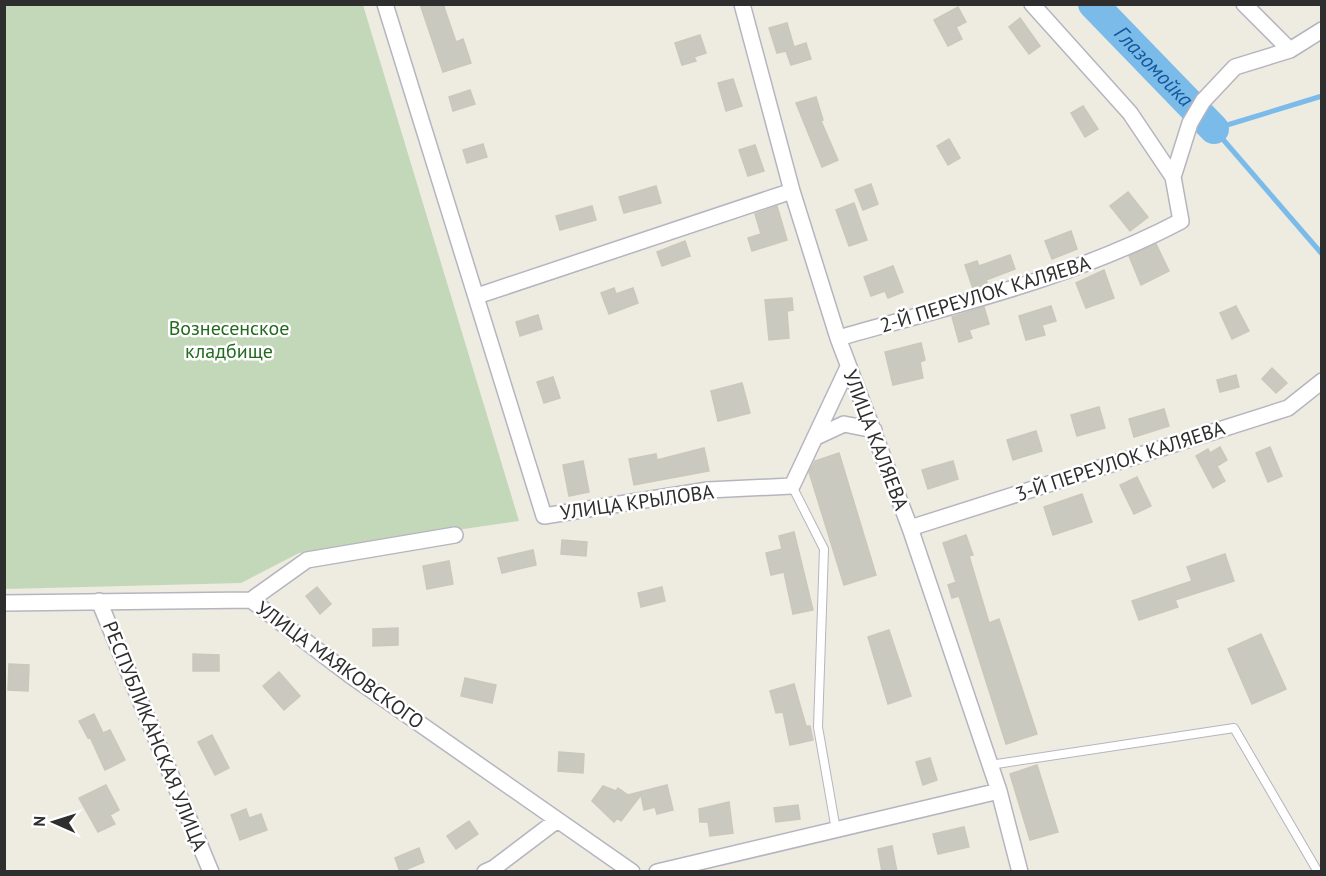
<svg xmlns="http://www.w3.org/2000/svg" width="1326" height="876" font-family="'PT Sans',sans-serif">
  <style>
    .cemetery { fill: #c3d7b9 }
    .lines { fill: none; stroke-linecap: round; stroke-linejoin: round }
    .stream { stroke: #7bbbea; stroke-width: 5 }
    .river { stroke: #7bbbea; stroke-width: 30 }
    .building { fill: #cac9bf; stroke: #cac7bb; stroke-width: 1.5 }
    .service-casing { stroke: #b5b5c0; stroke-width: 10 }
    .minor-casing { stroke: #b5b5c0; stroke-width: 18 }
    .service { stroke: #fff; stroke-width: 8 }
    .minor { stroke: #fff; stroke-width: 15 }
    .labels { text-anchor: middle; stroke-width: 5; stroke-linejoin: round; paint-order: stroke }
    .street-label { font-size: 20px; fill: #2e2e2e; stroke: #fff }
    .park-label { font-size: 20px; fill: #236a1f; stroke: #fff }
    .water-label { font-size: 21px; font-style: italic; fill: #14579b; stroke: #fff }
  </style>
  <rect width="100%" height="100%" fill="#eeebe1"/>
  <path class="cemetery" d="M4 5H363L519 521 299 553 241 583 5 589Z"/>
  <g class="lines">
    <path class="stream" d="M1322 96 1214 129 1322 254"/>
    <path class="river" id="s1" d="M1093 4 1214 129"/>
  </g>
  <path class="building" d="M420 4H443L456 42 463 39 471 63 443 72Z
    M958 7 966 22 956 27 962 39 948 46 934 20Z
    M1020 18 1040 46 1029 54 1009 27Z
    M787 23 794 47 806 43 811 59 791 65 786 51 777 53 769 28Z
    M700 35 706 53 694 57 696 61 682 65 675 43Z
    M733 79 742 106 726 111 718 83Z
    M470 90 475 104 453 111 449 97Z
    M816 97 823 120 821 121 838 160 822 167 796 103Z
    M1083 106 1098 129 1085 137 1071 113Z
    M949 139 960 158 948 165 937 146Z
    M483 144 487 157 467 163 463 150Z
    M755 145 764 171 748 176 739 150Z
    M871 184 878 204 863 210 855 190Z
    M656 186 661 203 624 213 619 197Z
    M1128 192 1148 217 1130 231 1110 206Z
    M854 203 867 240 849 246 836 210Z
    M592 206 596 220 560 230 556 216Z
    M777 206 787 240 752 251 748 238 761 234 755 214Z
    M1071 231 1077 249 1052 259 1045 241Z
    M685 241 690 256 662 266 657 252Z
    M1156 244 1169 271 1141 285 1129 256Z
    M1010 255 1015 269 986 280 988 284 973 289 965 265 977 261 979 266Z
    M893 266 903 292 888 298 885 291 871 296 864 277Z
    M1104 270 1114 298 1086 308 1076 283Z
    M614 288 616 294 633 288 638 303 609 314 601 293Z
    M792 298 793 310 787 311 789 338 769 340 765 300Z
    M1051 306 1056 321 1042 325 1045 335 1026 340 1019 316Z
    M1236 306 1249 331 1232 339 1220 313Z
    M984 307 989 324 969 330 972 338 959 342 952 317Z
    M538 315 542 329 520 336 516 322Z
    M921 343 925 360 920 362 923 378 893 385 885 352Z
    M1272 368 1287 383 1276 393 1262 379Z
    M1236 375 1239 387 1220 392 1217 380Z
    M553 377 560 398 544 403 537 382Z
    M742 383 750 413 718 421 711 391Z
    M1099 407 1105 428 1077 436 1071 415Z
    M1164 409 1169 426 1134 437 1129 419Z
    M1036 431 1042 451 1013 460 1007 440Z
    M1220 447 1227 460 1217 466 1225 481 1213 488 1196 456 1208 449 1210 453Z
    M1270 447 1282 476 1268 482 1256 453Z
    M704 448 709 471 634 485 629 459 656 454 657 460Z
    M839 453 876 575 844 585 809 472 815 461Z
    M583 461 589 492 569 496 563 465Z
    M953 461 958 479 928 489 922 470Z
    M1137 477 1151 506 1134 514 1120 485Z
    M1082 494 1092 522 1053 535 1044 507Z
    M794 532 813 610 793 614 784 572 771 575 766 553 782 549 779 536Z
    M966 535 973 555 969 556 989 623 999 619 1037 734 1006 744 959 596 952 598 948 585 956 582 943 543Z
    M562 540 587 542 586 556 561 554Z
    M533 550 536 565 502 573 498 558Z
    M1225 554 1234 581 1175 600 1178 607 1139 620 1132 601 1192 581 1187 567Z
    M449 561 453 584 427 589 423 566Z
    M317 587 331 604 320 614 306 596Z
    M662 587 665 601 641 607 638 593Z
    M398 628V645L373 646V629Z
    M889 630 911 696 888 704 868 637Z
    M1261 634 1286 689 1252 704 1228 649Z
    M193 654 219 655V671H193Z
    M9 664 29 665 28 691 8 690Z
    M279 672 300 696 284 710 263 686Z
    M465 678 496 685 492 703 461 696Z
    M794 684 806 726H810L813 740 790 745 783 712 776 713 770 691Z
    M94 714 103 733 110 730 125 760 105 770 90 737 88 738 79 721Z
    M212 735 229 768 215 775 198 742Z
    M559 752 584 754 583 773 558 771Z
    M930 758 937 780 923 785 916 762Z
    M1037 765 1058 832 1030 840 1010 774Z
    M106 785 119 810 110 815 115 824 98 832 79 798Z
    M667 785 673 810 657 814 655 807 644 810 641 795 621 821 617 818 614 822 592 801 603 786 616 791 618 788 628 795Z
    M729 802 733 833 710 836 708 822H700L699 809Z
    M798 805 800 819 776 822 774 808Z
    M246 809 249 818 261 814 267 830 240 840 231 815Z
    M469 821 478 834 456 849 447 836Z
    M964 827 969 847 938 854 933 834Z
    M892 846 897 872H882L878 849Z
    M419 848 424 862 400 872 395 858Z"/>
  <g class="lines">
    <g class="service-casing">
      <path id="service" d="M792 486 824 549 818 727 836 830
        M990 765 1234 728 1318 872"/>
    </g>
    <g class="minor-casing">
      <path id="minor" d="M385 4 544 516 708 490 792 486 848 367
        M742 4 792 191 838 338 910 528 999 791 1020 872
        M1244 4 1290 50
        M1173 177 1190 123 1203 101 1235 67 1290 50 1322 30
        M477 296 792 191
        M838 338C954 305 1073 278 1181 221L1173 177 1130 113 1032 4
        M816 437 844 424 874 430
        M910 528 1288 408 1322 381
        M251 600 307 560 455 535
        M99 601 211 872
        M4 603 251 600 350 675 632 872
        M485 872 494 868 556 821
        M657 872 999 791"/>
    </g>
    <use href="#service" class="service"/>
    <use href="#minor" class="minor"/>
  </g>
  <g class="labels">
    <g class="street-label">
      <text transform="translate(985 294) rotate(-17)" y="7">2-Й ПЕРЕУЛОК КАЛЯЕВА</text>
      <text transform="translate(876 440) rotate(69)" y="7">УЛИЦА КАЛЯЕВА</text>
      <text transform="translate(1120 461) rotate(-18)" y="7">3-Й ПЕРЕУЛОК КАЛЯЕВА</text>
      <text transform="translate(637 502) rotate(-8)" y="7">УЛИЦА КРЫЛОВА</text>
      <text transform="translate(340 665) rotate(36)" y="7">УЛИЦА МАЯКОВСКОГО</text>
      <text transform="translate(155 736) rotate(68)" y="7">РЕСПУБЛИКАНСКАЯ УЛИЦА</text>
    </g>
    <g class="park-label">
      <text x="229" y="335">Вознесенское<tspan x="229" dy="23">кладбище</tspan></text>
    </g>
    <g class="water-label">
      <text dy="7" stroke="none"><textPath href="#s1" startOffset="87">Глазомойка</textPath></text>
    </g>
  </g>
  <rect width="1326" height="876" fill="none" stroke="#2e2e2e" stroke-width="12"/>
  <g transform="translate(54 822) rotate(273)" stroke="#ffffff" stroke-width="4.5" paint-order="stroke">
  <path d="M0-4.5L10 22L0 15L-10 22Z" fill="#2e2e2e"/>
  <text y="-9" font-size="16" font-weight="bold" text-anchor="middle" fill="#2e2e2e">N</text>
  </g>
</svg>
